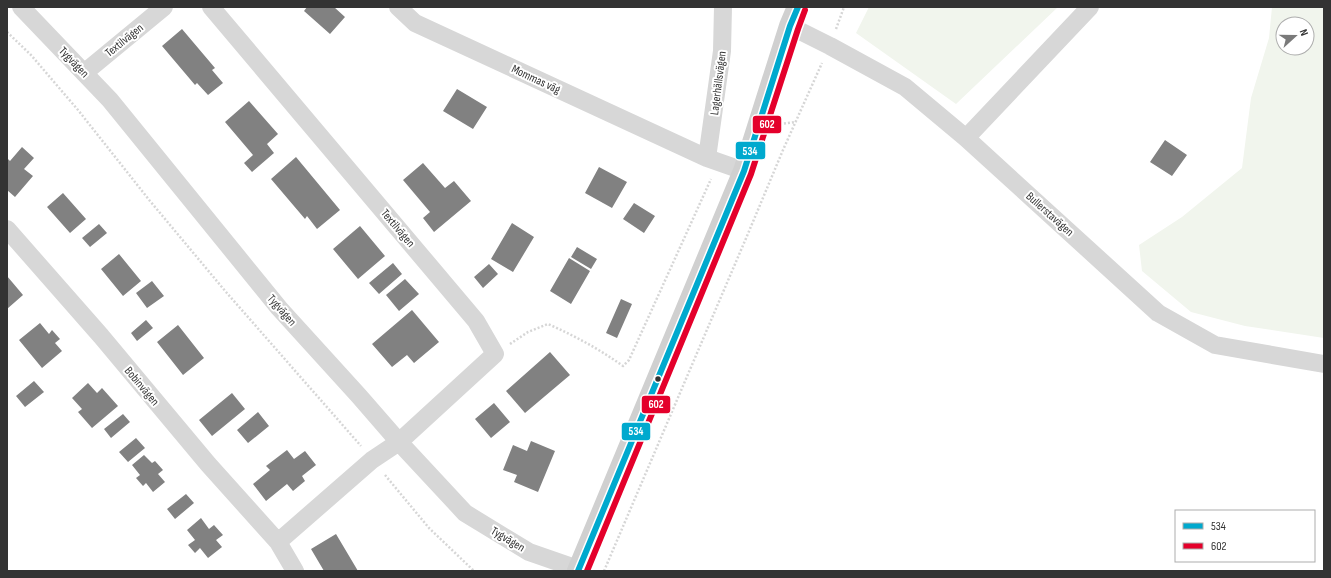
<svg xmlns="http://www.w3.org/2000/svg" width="1331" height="578" font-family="'Sofia Sans Condensed',sans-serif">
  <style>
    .green { fill: #f1f5ed; fill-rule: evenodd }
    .building { fill: #818181 }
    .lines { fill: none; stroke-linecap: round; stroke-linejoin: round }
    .path { stroke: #d6d6d6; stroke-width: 2.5; stroke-dasharray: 2 2; stroke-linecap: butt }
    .street { stroke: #d7d7d7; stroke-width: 18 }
    .secondary { stroke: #d0d0d0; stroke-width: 22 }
    .bus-1-casing { stroke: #fff; stroke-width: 9 }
    .bus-2-casing { stroke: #fff; stroke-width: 9 }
    .bus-1 { stroke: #00a9ce; stroke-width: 6 }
    .bus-2 { stroke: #e4002b; stroke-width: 6 }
    .bus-dot { fill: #333; stroke: #fff; stroke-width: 1.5 }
    .labels { text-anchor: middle; stroke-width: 4; stroke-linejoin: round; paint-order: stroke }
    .street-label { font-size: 12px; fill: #333; stroke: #fff }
    .line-badge { stroke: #fff; stroke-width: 1.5 }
    .badge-label { font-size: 11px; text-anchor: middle; font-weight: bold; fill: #fff }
  </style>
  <rect width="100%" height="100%" fill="#fff"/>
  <path class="green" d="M869 7H1058L956 104 856 33Z
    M1272 7H1324V338L1245 326 1191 312 1142 271 1139 245 1182 217 1242 168 1251 98 1269 38ZM1283 24H1307V48H1283Z"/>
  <path class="building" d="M307 7H334L345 17 330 34 304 11Z
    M182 29 215 68 212 70 223 83 208 95 197 83 195 85 162 46Z
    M457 89 487 107 473 129 443 111Z
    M249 101 278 134 267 144 274 153 252 172 244 163 253 155 225 122Z
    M1165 140 1187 155 1172 176 1150 162Z
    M22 147 34 158 24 169 33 176 15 197 7 190V158L10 161Z
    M296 157 340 210 317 229 307 216 305 219 271 179Z
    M423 163 445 188 454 181 471 201 434 232 423 218 430 212 403 180Z
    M599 167 627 182 612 208 585 193Z
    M63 193 86 219 70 233 47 207Z
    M634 203 655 216 644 233 623 219Z
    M512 223 534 237 513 272 491 259Z
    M99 224 107 233 90 247 82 238Z
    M360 226 385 256 358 279 333 249Z
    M577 247 597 259 591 269 571 257Z
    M119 254 141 281 123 296 101 269Z
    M569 258 590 271 571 304 550 291Z
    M393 263 402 274 379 294 369 283Z
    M489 264 498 274 483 288 474 277Z
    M7 276 23 295 7 309Z
    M405 279 419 294 399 311 386 295Z
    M152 281 164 296 147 308 136 293Z
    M621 299 632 304 617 338 606 333Z
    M412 310 439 342 414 363 407 355 392 367 372 344Z
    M146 320 153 328 137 341 131 333Z
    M40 323 49 334 52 330 60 339 55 343 62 351 42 368 19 340Z
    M178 325 204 358 183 375 157 342Z
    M550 352 570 375 525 413 506 391Z
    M34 381 44 392 25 407 16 396Z
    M88 383 97 393 102 388 118 406 92 428 78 412 82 409 72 398Z
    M232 393 245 409 212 436 199 420Z
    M494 403 510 422 491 438 475 419Z
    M258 412 269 426 248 443 237 430Z
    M123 414 130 422 111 438 104 429Z
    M136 438 145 448 128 462 119 452Z
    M531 441 555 451 538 492 514 482 517 475 503 470 513 445 527 451Z
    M287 450 294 459 305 451 316 465 302 476 305 481 293 491 287 484 266 501 253 484 270 470 266 466Z
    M144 455 152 463 155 461 163 470 158 474 165 482 153 492 146 483 143 486 136 478 140 475 132 465Z
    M186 494 194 503 175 519 167 509Z
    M201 518 209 529 214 525 223 535 216 540 222 547 208 558 200 548 195 553 188 545 195 540 187 530Z
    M336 534 358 571H324L311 549Z"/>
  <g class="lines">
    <path class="path" d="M836 29 844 7
      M7 32 31 55 78 110 150 201 226 292 361 446
      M780 124 795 122
      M510 344 528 332 548 324C575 336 599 349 623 366L629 360 711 179
      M385 475 429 528 474 571
      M604 571 747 236 783 150 822 63"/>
    <path class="street" d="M21 7 110 100 279 308 359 396 399 442 465 513 529 552 578 569
      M211 7 476 321 495 354 399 442 372 460 278 542
      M398 7 415 23 707 158 744 171
      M790 26 830 46 905 87 966 138 1158 313 1215 345 1324 364
      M84 73 164 7
      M966 138 1090 7
      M707 158 722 51 723 7
      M7 229 101 336 208 464 278 542 295 571"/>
    <path class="secondary" d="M578 571 744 171 790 26 798 7"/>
    <g class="bus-1-casing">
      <path id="bus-1" d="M578 571 744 171 790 26 798 7"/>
    </g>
    <g class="bus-2-casing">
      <path id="bus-2" d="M587 571 751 174 798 29 805 10"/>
    </g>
    <use href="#bus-1" class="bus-1"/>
    <use href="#bus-2" class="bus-2"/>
  </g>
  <circle class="bus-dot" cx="658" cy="379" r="3.5"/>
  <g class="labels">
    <g class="street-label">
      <text transform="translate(124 40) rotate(-39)" y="4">Textilvägen</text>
      <text transform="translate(74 62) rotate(46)" y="4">Tygvägen</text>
      <text transform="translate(536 79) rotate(25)" y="4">Mommas väg</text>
      <text transform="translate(718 83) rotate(-83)" y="4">Lagerhällsvägen</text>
      <text transform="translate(1050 214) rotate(42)" y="4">Bullerstavägen</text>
      <text transform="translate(398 228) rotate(50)" y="4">Textilvägen</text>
      <text transform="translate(282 310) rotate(49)" y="4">Tygvägen</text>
      <text transform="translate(142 386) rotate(50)" y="4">Bobinvägen</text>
      <text transform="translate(508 539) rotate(31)" y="4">Tygvägen</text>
    </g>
  </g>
  <g class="line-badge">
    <rect x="752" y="115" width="30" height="19" rx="4" fill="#e4002b"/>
    <rect x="735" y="141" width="31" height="19" rx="4" fill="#00a9ce"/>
    <rect x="641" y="395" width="30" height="19" rx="4" fill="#e4002b"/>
    <rect x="621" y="422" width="30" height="19" rx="4" fill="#00a9ce"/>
  </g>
  <g class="badge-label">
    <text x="767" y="128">602</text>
    <text x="750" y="155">534</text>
    <text x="656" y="408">602</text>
    <text x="636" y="435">534</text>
  </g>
  <rect width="1331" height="578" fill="none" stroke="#333333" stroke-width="16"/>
  <rect x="1175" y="510" width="140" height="52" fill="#ffffff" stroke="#adadad"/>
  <rect x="1183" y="523" width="20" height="6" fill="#00a9ce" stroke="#adadad"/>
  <text x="1211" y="530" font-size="12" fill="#333333">534</text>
  <rect x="1183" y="543" width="20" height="6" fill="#e4002b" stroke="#adadad"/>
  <text x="1211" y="550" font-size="12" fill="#333333">602</text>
  <g transform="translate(1295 36) rotate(69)"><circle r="19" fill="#ffffff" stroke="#adadad"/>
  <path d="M0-3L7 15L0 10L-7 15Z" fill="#7a7a7a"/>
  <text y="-6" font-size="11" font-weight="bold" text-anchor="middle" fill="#333333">N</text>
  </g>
</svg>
